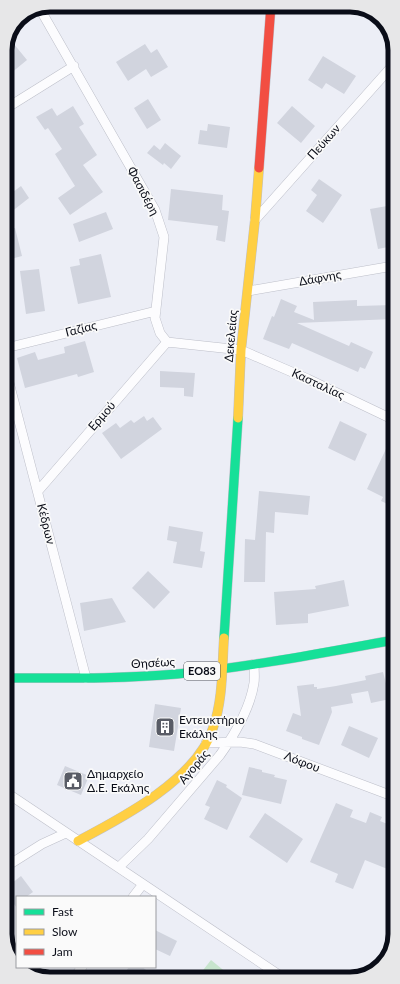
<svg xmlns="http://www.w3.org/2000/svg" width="400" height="984" font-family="Lato,sans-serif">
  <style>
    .green { fill: #c7e4cd }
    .building { fill: #d1d4de }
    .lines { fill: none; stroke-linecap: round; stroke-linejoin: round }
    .street-casing { stroke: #bdbfc9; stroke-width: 10 }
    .fast-casing { stroke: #bdbfc9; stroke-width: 10 }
    .slow-casing { stroke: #bdbfc9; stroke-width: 10 }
    .jam-casing { stroke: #bdbfc9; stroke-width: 10 }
    .street { stroke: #fcfcfe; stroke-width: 9 }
    .fast { stroke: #16e098; stroke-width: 9 }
    .slow { stroke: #ffcf43; stroke-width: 9 }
    .jam { stroke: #f24e42; stroke-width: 9 }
    .labels { text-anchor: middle; stroke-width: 3.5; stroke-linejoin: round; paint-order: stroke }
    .shield { fill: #fafafa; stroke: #52545c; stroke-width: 1 }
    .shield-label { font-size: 11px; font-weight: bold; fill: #0a0d18 }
    .street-label { font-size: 12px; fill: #0a0d18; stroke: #fafafa }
    .poi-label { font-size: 12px; fill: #0a0d18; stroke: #fafafa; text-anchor: start }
    .rim { fill: none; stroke: #0a0d18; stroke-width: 5 }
  </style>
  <rect width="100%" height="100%" fill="#eceef6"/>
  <path class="green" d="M211 960 233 978H197Z"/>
  <path class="building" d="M9 38 27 60 5 78V47Z
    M145 44 151 53 157 49 168 67 151 77 146 69 128 81 116 62Z
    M323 56 356 76 344 94 326 83 322 89 308 80Z
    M148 99 161 120 147 129 134 108Z
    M73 106 84 124 79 127 97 155 83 165 103 192 70 215 58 198 75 186 55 154 62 149 48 128 45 130 36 117 52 108 57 116Z
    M292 106 315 126 301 143 277 123Z
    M208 124 230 127 227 148 198 144 200 130 207 131Z
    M165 143 181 156 171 169 164 163 163 165 147 153 154 145 160 150Z
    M319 179 342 195 323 223 306 211 317 195 311 190Z
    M21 186 29 198 6 216 5 198Z
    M171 189 223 195 222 210 229 211 225 242 216 240 218 226 168 220Z
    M393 205V246L378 249 370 209Z
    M106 212 113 229 79 242 73 224Z
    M15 228 22 256 7 260 6 253V230Z
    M101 254 111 297 78 304 70 267 80 265 79 259Z
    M39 269 45 311 26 314 20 271Z
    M281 299 297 306 294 312 314 320 313 302 357 300V306L393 305V319L297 323 349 346 351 342 373 352 365 369 360 367 358 372 292 343 289 349 263 339 272 316 274 317Z
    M85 341 94 372 78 377 77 374 25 388 17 358 35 352 38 360 65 353 64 347Z
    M160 371 195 373 193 397 184 396V388L160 387Z
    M144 416 147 421 153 417 162 429 121 459 102 433 116 423 120 428 131 420 134 423Z
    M340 421 367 434 355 461 328 448Z
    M394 432V507L381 501 383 497 367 489Z
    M259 491 310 496 308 515 275 512 274 533 266 532 265 582H244L245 539 255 540Z
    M169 526 203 532 200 551 205 552 202 568 173 563 177 542 167 540Z
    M148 571 170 592 154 609 132 588Z
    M344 580 349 606 308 614V623L276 625 274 592 316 589 315 586Z
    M112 598 126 622 84 631 80 603Z
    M383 672 390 699 371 703 368 691 351 694 353 703 331 707 332 712 319 745 302 739V737L286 731 293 713 301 716 297 686 314 684V687H317V689L336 686 366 680 365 676Z
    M155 704 181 708 174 751 149 747Z
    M349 726 378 738 369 758 341 745Z
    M65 766 89 776 81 795 57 785Z
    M249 767 262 770V772L275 775 274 777 287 780 281 804 242 795Z
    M217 780 227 785 226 787 242 798 227 830 204 819 210 807 205 805Z
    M336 803 353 810 350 817 366 823 370 812 382 817 380 821 395 827V872L365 860 353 889 335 882 338 874 310 862Z
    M265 813 303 839 287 863 249 837Z
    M21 876 33 892 26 897H17V908L7 895V887Z
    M155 930 177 941 170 956 155 949Z
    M129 967H142L157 978H130L124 974Z"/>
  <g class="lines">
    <g class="street-casing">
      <path id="street" d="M40 9 155 210 164 237 155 318 160 333 167 342 241 350 308 379 394 420
        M5 109 74 66
        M255 220 393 65
        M248 291 393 266
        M6 348 156 311
        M6 371 86 678
        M38 491 167 342
        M206 743 240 742 254 744 395 797
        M7 793 282 977
        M7 866 42 844 66 833
        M119 867 148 839 220 755C235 734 250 709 254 683 255 677 254 670 254 664
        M133 897 143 884
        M73 979 82 967"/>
    </g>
    <g class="fast-casing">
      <path id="fast" d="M224 638 238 418
        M7 678C64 678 121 679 177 674 250 667 322 653 394 640"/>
    </g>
    <g class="slow-casing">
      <path id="slow" d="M238 418 241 350 255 220 259 168
        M78 841C122 818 197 779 213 728 223 700 222 668 224 638"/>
    </g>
    <g class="jam-casing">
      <path id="jam" d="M259 168 271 5"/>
    </g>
    <use href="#street" class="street"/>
    <use href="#fast" class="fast"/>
    <use href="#slow" class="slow"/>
    <use href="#jam" class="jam"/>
  </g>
  <defs>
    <g id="building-square" transform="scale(1)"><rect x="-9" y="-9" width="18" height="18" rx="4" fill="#595c66" stroke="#fafafa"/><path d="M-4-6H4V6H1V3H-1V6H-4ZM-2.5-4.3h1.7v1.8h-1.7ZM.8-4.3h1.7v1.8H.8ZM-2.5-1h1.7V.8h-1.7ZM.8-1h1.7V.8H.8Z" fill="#fff"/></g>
    <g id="civic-square" transform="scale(1)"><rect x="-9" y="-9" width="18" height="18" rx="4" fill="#595c66" stroke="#fafafa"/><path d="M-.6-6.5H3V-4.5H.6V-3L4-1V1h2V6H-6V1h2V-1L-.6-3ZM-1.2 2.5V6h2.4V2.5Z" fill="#fff"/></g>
  </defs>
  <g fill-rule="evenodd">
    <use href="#building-square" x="165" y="727"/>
    <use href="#civic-square" x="73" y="781"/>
  </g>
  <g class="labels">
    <rect class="shield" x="184" y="662" width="36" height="18" rx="3"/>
    <g class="shield-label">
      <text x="202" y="675">ΕΟ83</text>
    </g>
    <g class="street-label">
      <text transform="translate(324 142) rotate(-48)" y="4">Πεύκων</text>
      <text transform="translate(143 191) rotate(62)" y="4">Φασιδέρη</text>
      <text transform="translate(320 278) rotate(-10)" y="4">Δάφνης</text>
      <text transform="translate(81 329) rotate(-14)" y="4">Γαζίας</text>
      <text transform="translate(231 336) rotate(-85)" y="4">Δεκελείας</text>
      <text transform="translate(318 384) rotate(25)" y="4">Κασταλίας</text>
      <text transform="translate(102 416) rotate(-49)" y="4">Ερμού</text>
      <text transform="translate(46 524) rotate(76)" y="4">Κέδρων</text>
      <text transform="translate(153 663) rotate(-3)" y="4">Θησέως</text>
      <text transform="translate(302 762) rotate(21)" y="4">Λόφου</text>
      <text transform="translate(194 767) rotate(-50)" y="4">Αγοράς</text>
    </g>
    <g class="poi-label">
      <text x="179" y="724">Εντευκτήριο<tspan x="179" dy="14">Εκάλης</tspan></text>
      <text x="87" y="778">Δημαρχείο<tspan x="87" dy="14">Δ.Ε. Εκάλης</tspan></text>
    </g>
  </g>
  <path d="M0 0H400V984H0ZM50 12H350A38 38 0 0 1 388 50V934A38 38 0 0 1 350 972H50A38 38 0 0 1 12 934V50A38 38 0 0 1 50 12Z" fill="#e7e7e8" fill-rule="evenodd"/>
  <path class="rim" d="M50 12H350A38 38 0 0 1 388 50V934A38 38 0 0 1 350 972H50A38 38 0 0 1 12 934V50A38 38 0 0 1 50 12Z"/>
  <rect x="16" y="896" width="140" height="72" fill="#fafafa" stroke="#9a9ba0"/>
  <rect x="24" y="909" width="20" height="6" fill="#16e098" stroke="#9a9ba0"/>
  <text x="52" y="916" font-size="12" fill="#0a0d18">Fast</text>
  <rect x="24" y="929" width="20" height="6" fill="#ffcf43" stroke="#9a9ba0"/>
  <text x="52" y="936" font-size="12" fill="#0a0d18">Slow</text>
  <rect x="24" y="949" width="20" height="6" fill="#f24e42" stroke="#9a9ba0"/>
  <text x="52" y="956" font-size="12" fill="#0a0d18">Jam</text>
</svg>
